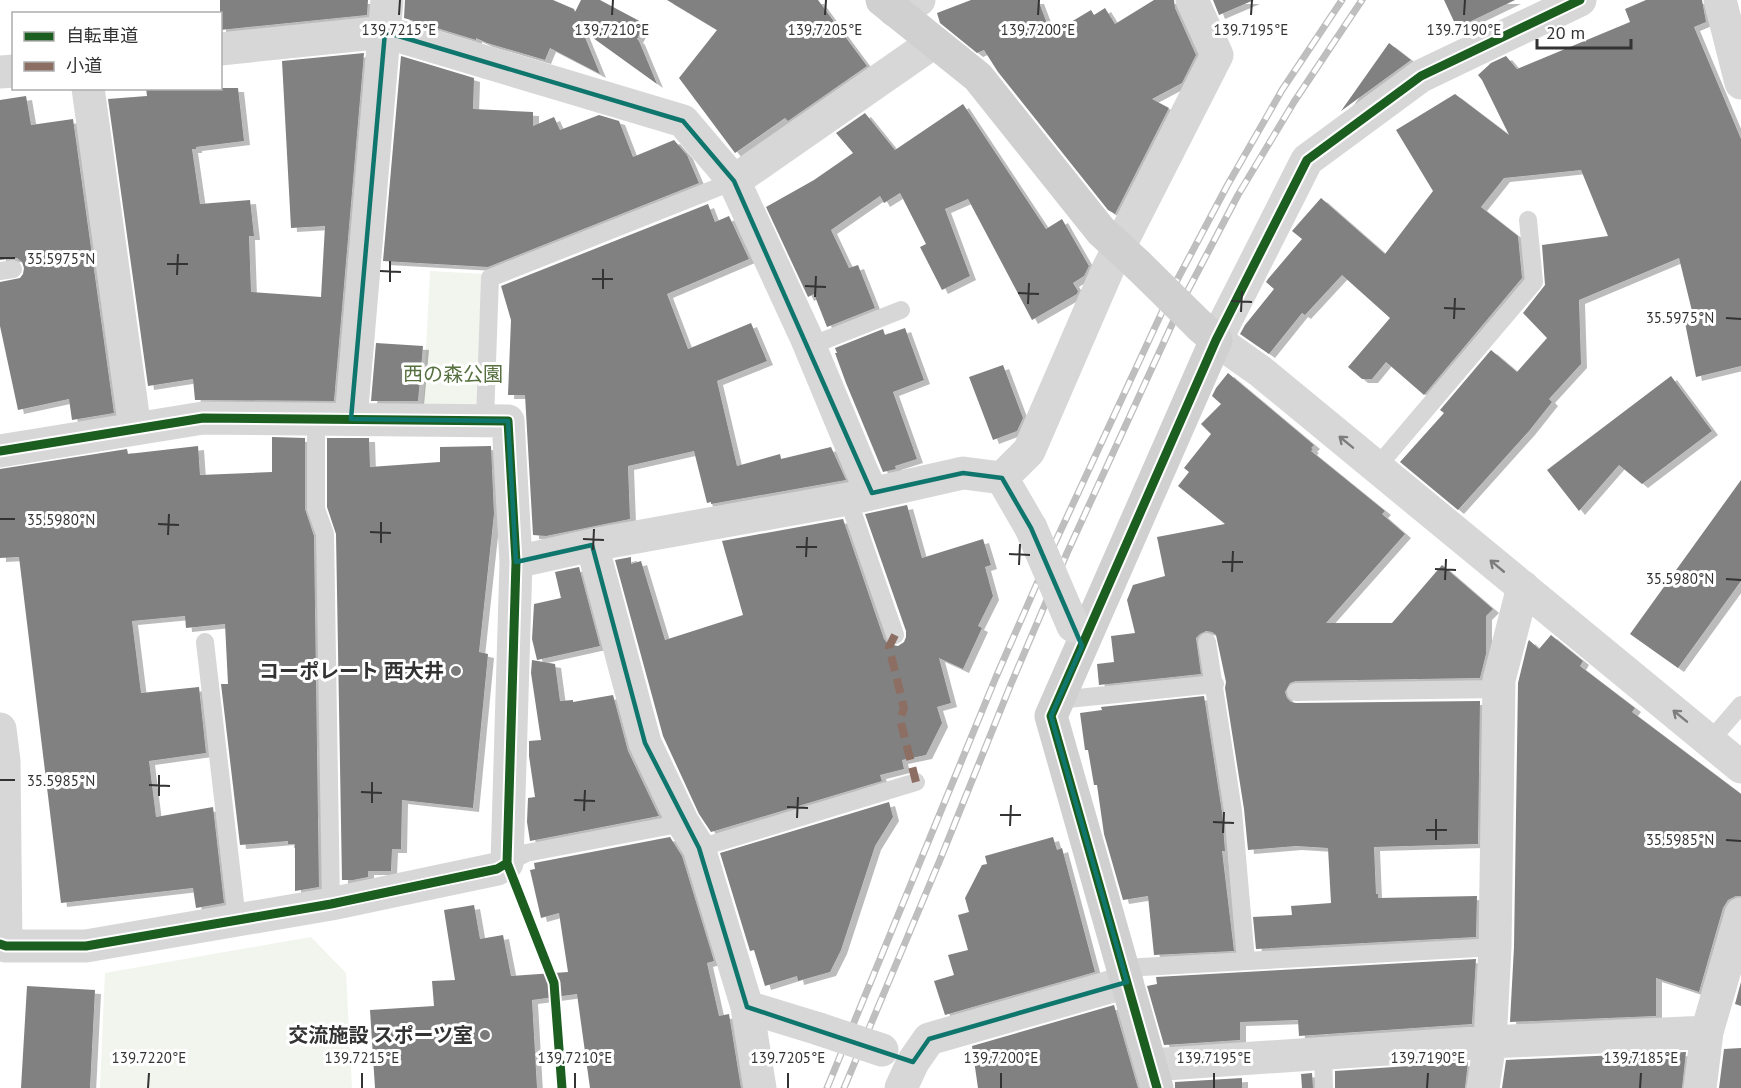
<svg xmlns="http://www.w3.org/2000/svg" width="1741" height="1088" font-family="'PT Sans','Noto Sans JP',sans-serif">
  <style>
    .green { fill: #f1f5ed }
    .building { fill: #818181; filter: url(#shadow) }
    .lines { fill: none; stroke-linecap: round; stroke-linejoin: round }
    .lane { stroke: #d7d7d7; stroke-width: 18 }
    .street { stroke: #d7d7d7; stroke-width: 33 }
    .secondary { stroke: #d0d0d0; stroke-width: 33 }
    .rail-casing { stroke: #bebebe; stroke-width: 7 }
    .rail { stroke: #fff; stroke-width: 4.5; stroke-dasharray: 14; stroke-linecap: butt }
    .street-bridge { stroke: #d7d7d7; stroke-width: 33 }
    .secondary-bridge { stroke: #d0d0d0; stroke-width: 33 }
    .quiet { stroke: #8d6e63; stroke-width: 8; stroke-dasharray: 15 8; stroke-linecap: butt }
    .cycleway-casing { stroke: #fff; stroke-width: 13 }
    .cycleway { stroke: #1b5e20; stroke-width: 9 }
    .oneway { stroke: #7d7d7d }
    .marked { fill: none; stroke: #0f766e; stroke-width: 4.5; stroke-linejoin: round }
    .ticks { fill: none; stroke: #333; stroke-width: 2 }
    .poi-dot { fill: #7a7a7a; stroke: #fff; stroke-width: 2 }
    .labels { text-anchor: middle; stroke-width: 6; stroke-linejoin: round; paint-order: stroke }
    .park-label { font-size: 20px; fill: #56703f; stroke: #fff }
    .poi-label { font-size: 20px; font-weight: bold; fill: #333; stroke: #fff; text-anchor: end }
    .ticks-label { font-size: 15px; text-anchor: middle; fill: #333; stroke: #fff; stroke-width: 6; stroke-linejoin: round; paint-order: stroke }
  </style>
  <defs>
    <filter id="shadow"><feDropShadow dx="6" dy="4" stdDeviation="0" flood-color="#0004"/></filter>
  </defs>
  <rect width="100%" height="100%" fill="#fff"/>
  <path class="green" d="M430 271 485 274 479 409 423 408Z
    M311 937 346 973 352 1088H100L105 973Z"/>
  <path class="building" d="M220 0H368L367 15 220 30Z
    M405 0H553L574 9 575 12 581 0H600L645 24 637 39 639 41 657 84 582 30 600 74 550 48 545 60 487 43 476 38V40L404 18Z
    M667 0H818L867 66 788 121 785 118 735 153 679 78 717 30Z
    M971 0H1038L1051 34 1091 10 1094 15 1105 8 1115 24 1154 0H1174L1175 8 1196 55 1182 83 1152 99 1169 108 1115 214 1108 210 998 72 984 50 977 53 940 23 937 13Z
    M1213 0H1254L1219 15Z
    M1444 0H1515L1457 28Z
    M1646 0H1702L1706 22 1694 27 1741 139V366L1696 377 1683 313 1692 311 1679 258 1579 300 1581 364 1549 399 1552 402 1529 431 1458 510 1400 462 1444 413 1440 410 1491 350 1517 372 1547 338 1523 313 1545 285 1542 245 1608 236 1581 170 1504 178 1481 207 1518 236 1522 278 1424 395 1386 362 1372 379H1362L1348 367 1390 318 1342 275 1305 315 1302 313 1269 354 1240 334 1245 325 1274 289 1266 282 1268 279 1302 239 1292 231 1321 198 1385 254 1433 191 1396 130 1455 94 1509 135 1482 80 1478 75 1491 63 1506 56 1517 69 1630 22 1625 9Z
    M1389 43 1411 60 1341 111Z
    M364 53 334 401 195 400 193 379 148 386 108 99 147 96 146 88H238L244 141 196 147V149H192L200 204 250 200 254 236H249L251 292 321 297 325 226 291 228 282 61Z
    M401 56 474 78 473 109 533 112V126L554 117 560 130 599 115 619 121 633 157 674 140 687 155 699 183 488 267 383 261Z
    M26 96 31 125 73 119 114 413 72 420 69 399 18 410 0 326V282L20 278 23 274 24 268 22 262 17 258 0 260V100Z
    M963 104 1046 229 1062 219 1089 266 1084 276 1073 283 1078 291 1077 294 1032 320 968 199 945 209 970 276 942 290 920 247 926 244 900 193 884 203 880 196 831 230 849 268 858 265 875 308 827 327 814 294 808 297 766 207 814 180 853 153 836 133 865 113 895 150Z
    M708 204 715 222 729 216 749 259 667 294 688 349 751 323 767 361 717 381 737 466 780 454 781 459 831 447 846 480 711 504V502L707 503 694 451 628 466 630 519 546 536 533 535 525 395H508L511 320 501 286Z
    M905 328 924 380 893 392 917 459 895 466 896 469 883 472 846 383 835 353H837L835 348 883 329 885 335Z
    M376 343 423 346 418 401H371Z
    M1003 365 1023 418 1017 431 993 440 969 377Z
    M1228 373 1314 445 1311 448 1313 449 1311 451 1385 511 1382 514 1405 534 1326 623H1392L1442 565 1493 609 1486 616V654L1480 678 1296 681 1290 683 1285 692 1287 698 1291 702 1296 703 1480 701 1478 844 1374 847 1376 894H1378V898L1477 896 1476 937 1256 949 1253 917 1292 915 1291 906 1331 903 1328 848 1296 846 1248 850 1244 809 1225 688 1226 682 1216 635 1212 632 1206 631 1200 634 1196 638 1201 674 1099 685 1097 664 1114 662 1111 636 1135 633 1127 600 1133 585 1165 576 1157 537 1225 524 1178 486 1189 472 1184 468 1211 434 1201 424 1221 404 1212 396 1216 388Z
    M1671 376 1712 431 1642 484 1619 465 1579 511 1547 470Z
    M272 437 305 438V509L314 536 319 887 295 891V844H288V841L240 845 221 684H228L225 624 186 628 185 616 132 621 141 693 199 687 206 753 149 761 156 817 213 807 224 903 196 908 193 888 61 903 19 557 0 558V469L127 449 128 454 198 446 200 475 272 472Z
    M327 438H369L370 467 440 462V447L491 446 494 514 479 652 488 654 473 808 402 800 401 849H392L391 871H368V877L353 880H342L336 534 327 507Z
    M1741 480V581L1678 668 1630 634Z
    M907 505 922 558 983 539 991 565 985 567 993 596 978 626 982 628 963 669 939 658 951 703 937 707 942 723 926 755 902 760 904 769 880 775 882 781 711 832 699 814 663 736 615 560 631 557V564L641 561 665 640 743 615 722 541 843 519 884 639 888 644 898 646 904 642 906 637V631L865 514Z
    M579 567 600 646 537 660 532 639 534 604 561 598 555 572Z
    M1551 635 1583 661 1580 666 1635 708 1632 712 1741 794V896H1736L1728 900 1723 908 1699 992 1656 978V1016L1510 1022 1514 947 1518 683 1528 642 1529 640 1539 649Z
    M532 660 555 664 560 701 573 700V702L613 695 628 751 659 816 530 841 527 822 528 798 535 797 529 756V741L541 740 531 673Z
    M1204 696 1222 812 1225 851H1222L1234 951 1154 955 1148 896 1123 900 1104 834 1097 785H1094L1088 750H1085L1080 713 1102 710 1101 707Z
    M889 802 893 817 875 846 841 950 830 972 798 981 797 976 765 986 754 950 750 951 720 853Z
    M670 837 682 856 714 961 707 963 719 1016 729 1014 741 1088H590L577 994 532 1000 537 1088H375L370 1010 434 1006 432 981 455 980 444 910 474 905 480 939 503 935 511 976 568 972 559 913 541 918 530 870 535 869 534 863Z
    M1053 837 1057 850 1062 848 1095 972 945 1015 934 981 954 975 948 955 968 950 958 915 969 912 965 898 982 865 987 864 985 856Z
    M1476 959 1472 1024 1299 1036 1298 1020 1240 1022V1040L1164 1045 1147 986 1157 984 1156 977Z
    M1741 982V1006L1735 1004Z
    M27 986 95 990 90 1088H21Z
    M1114 1005 1138 1088H978L972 1046Z
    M1741 1048V1088H1719L1724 1049Z
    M1686 1052 1682 1088H1502L1506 1060Z
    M1468 1062 1465 1088H1335V1071Z
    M1312 1073 1313 1088H1302L1301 1074Z
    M1242 1078V1088H1175V1082Z"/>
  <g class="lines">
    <path class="lane" d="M0 271 13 269
      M810 346 901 310
      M316 419V509L325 534 331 904
      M485 420 490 278 734 181
      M1377 467 1534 282 1528 220
      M848 499 895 635
      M205 642 237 920
      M1207 642 1233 811 1246 961
      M1296 692 1499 689
      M1058 700 1215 684
      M1710 741 1741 705
      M699 848 916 782
      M507 863 526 853 683 823
      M1124 968 1495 947
      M1323 1053 1324 1088"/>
    <path class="street" d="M1580 0 1421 76 1307 160 1216 340 1260 371 1741 767
      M1720 0 1741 83
      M894 10 919 0
      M220 49 385 32 683 121 734 181 806 337 861 469 872 493
      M0 72 14 71
      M88 88 135 429
      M734 181 934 42
      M351 419 387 0
      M0 451 203 418 508 421 516 562 507 863 497 869 331 904 86 946H6L0 944
      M1002 478 1031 528
      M592 545 645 743 683 823 699 848 747 1007 760 1088
      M516 562 592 545 848 499 963 473 1002 478 1029 451 1108 269 1217 55 1192 0
      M0 729 4 761 6 946
      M747 1007 819 1029
      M1151 1065 1490 1042 1707 1032
      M901 1088 913 1062 929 1039 1127 982
      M1483 1088 1490 1042 1495 947 1499 680 1523 587
      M1700 1088 1707 1032 1741 914"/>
    <path class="secondary" d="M882 0 978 77 1101 231 1138 265
      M1157 1088 1051 716 1216 340 1200 326"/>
    <g class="rail-casing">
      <path id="rail" d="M827 1088 996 677 1053 547 1175 284 1227 186 1282 90 1342 0
        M844 1088 942 855 1011 684 1067 553 1186 294 1238 195 1294 102 1362 0"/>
    </g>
    <use href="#rail" class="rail"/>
    <path class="street-bridge" d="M1031 528 1073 626
      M819 1029 882 1050"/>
    <path class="secondary-bridge" d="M1138 265 1200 326"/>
    <path class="quiet" d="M895 635 889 647 904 708 900 719 916 782"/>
    <g class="cycleway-casing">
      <path id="cycleway" d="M0 451 203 418 508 421 516 562 507 863 497 869 331 904 86 946H6L0 944
        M507 863 554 983 562 1088
        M1157 1088 1051 716 1216 340 1307 160 1421 76 1580 0"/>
    </g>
    <use href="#cycleway" class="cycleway"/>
  </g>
  <defs><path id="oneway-shaft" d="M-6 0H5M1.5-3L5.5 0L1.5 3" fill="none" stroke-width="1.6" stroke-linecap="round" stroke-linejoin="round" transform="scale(1.5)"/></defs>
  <g class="oneway">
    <use href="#oneway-shaft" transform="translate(1346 442) rotate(-141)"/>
    <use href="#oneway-shaft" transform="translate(1497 566) rotate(-140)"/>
    <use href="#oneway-shaft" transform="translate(1680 716) rotate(-141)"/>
  </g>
  <path class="marked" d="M385 32 683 121 734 181 872 493 963 473 1002 478 1031 528 1082 646 1051 716 1127 982 929 1039 913 1062 747 1007 699 848 645 743 592 545 516 562 508 421 351 419Z"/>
  <path class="ticks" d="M399 15 400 0M612 15 613 0M825 15 826 0M1038 15 1039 0M1251 15 1252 0M1464 15 1465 0M0 258H15M167 264H188M380 271 401 272M177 275 178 254M592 279H613M390 282V261M805 286 826 287M603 289V269M1018 293 1039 294M815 297 816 276M1231 301 1252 302M1028 304 1029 283M1444 308 1465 309M1241 312 1242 291M1726 318 1741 319M1454 319 1455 298M0 519H15M158 524 179 525M370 532 391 533M168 535 169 514M583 539 604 540M381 543V522M796 547H817M593 550 594 529M1009 554 1030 555M806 557 807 537M1222 562H1243M1019 565 1020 544M1435 569 1456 570M1232 572 1233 551M1726 579 1741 580M1445 580 1446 559M0 780H15M149 785 170 786M361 792 382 793M159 796V775M574 800 595 801M372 803V782M787 807 808 808M584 811 585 790M1000 815H1021M797 818 798 797M1213 822 1234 823M1010 826 1011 805M1426 830H1447M1223 833 1224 812M1436 840V819M1726 840 1741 841M148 1088 149 1073M362 1088V1073M575 1088V1073M788 1088V1073M1001 1088V1073M1214 1088V1073M1427 1088 1428 1073M1640 1088 1641 1073"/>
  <g class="poi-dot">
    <circle cx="456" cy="671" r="6"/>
    <circle cx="485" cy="1035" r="6"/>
  </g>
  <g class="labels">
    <g class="park-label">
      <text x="453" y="381">西の森公園</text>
    </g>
    <g class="poi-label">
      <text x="444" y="678">コーポレート 西大井</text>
      <text x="473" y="1042">交流施設 スポーツ室</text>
    </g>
  </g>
  <g class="ticks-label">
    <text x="399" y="35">139.7215°E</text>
    <text x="612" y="35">139.7210°E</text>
    <text x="825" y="35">139.7205°E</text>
    <text x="1038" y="35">139.7200°E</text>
    <text x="1251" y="35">139.7195°E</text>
    <text x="1464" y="35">139.7190°E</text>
    <text x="61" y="264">35.5975°N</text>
    <text x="1680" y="323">35.5975°N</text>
    <text x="61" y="525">35.5980°N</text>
    <text x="1680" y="584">35.5980°N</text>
    <text x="61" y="786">35.5985°N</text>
    <text x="1680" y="845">35.5985°N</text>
    <text x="149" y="1063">139.7220°E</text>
    <text x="362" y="1063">139.7215°E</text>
    <text x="575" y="1063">139.7210°E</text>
    <text x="788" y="1063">139.7205°E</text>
    <text x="1001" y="1063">139.7200°E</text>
    <text x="1214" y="1063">139.7195°E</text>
    <text x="1428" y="1063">139.7190°E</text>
    <text x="1641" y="1063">139.7185°E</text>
  </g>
  <rect x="12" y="12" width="210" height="78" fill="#ffffff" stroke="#adadad" stroke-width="1.5"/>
  <rect x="24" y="32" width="30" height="9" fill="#1b5e20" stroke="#adadad" stroke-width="1.5"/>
  <text x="66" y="42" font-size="18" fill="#333333">自転車道</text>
  <rect x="24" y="62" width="30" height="9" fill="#8d6e63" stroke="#adadad" stroke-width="1.5"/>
  <text x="66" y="72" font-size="18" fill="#333333">小道</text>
  <path d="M1537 39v9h94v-9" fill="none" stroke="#333333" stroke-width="3"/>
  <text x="1546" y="39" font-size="18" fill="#333333" stroke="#ffffff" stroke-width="4.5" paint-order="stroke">20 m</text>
</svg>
